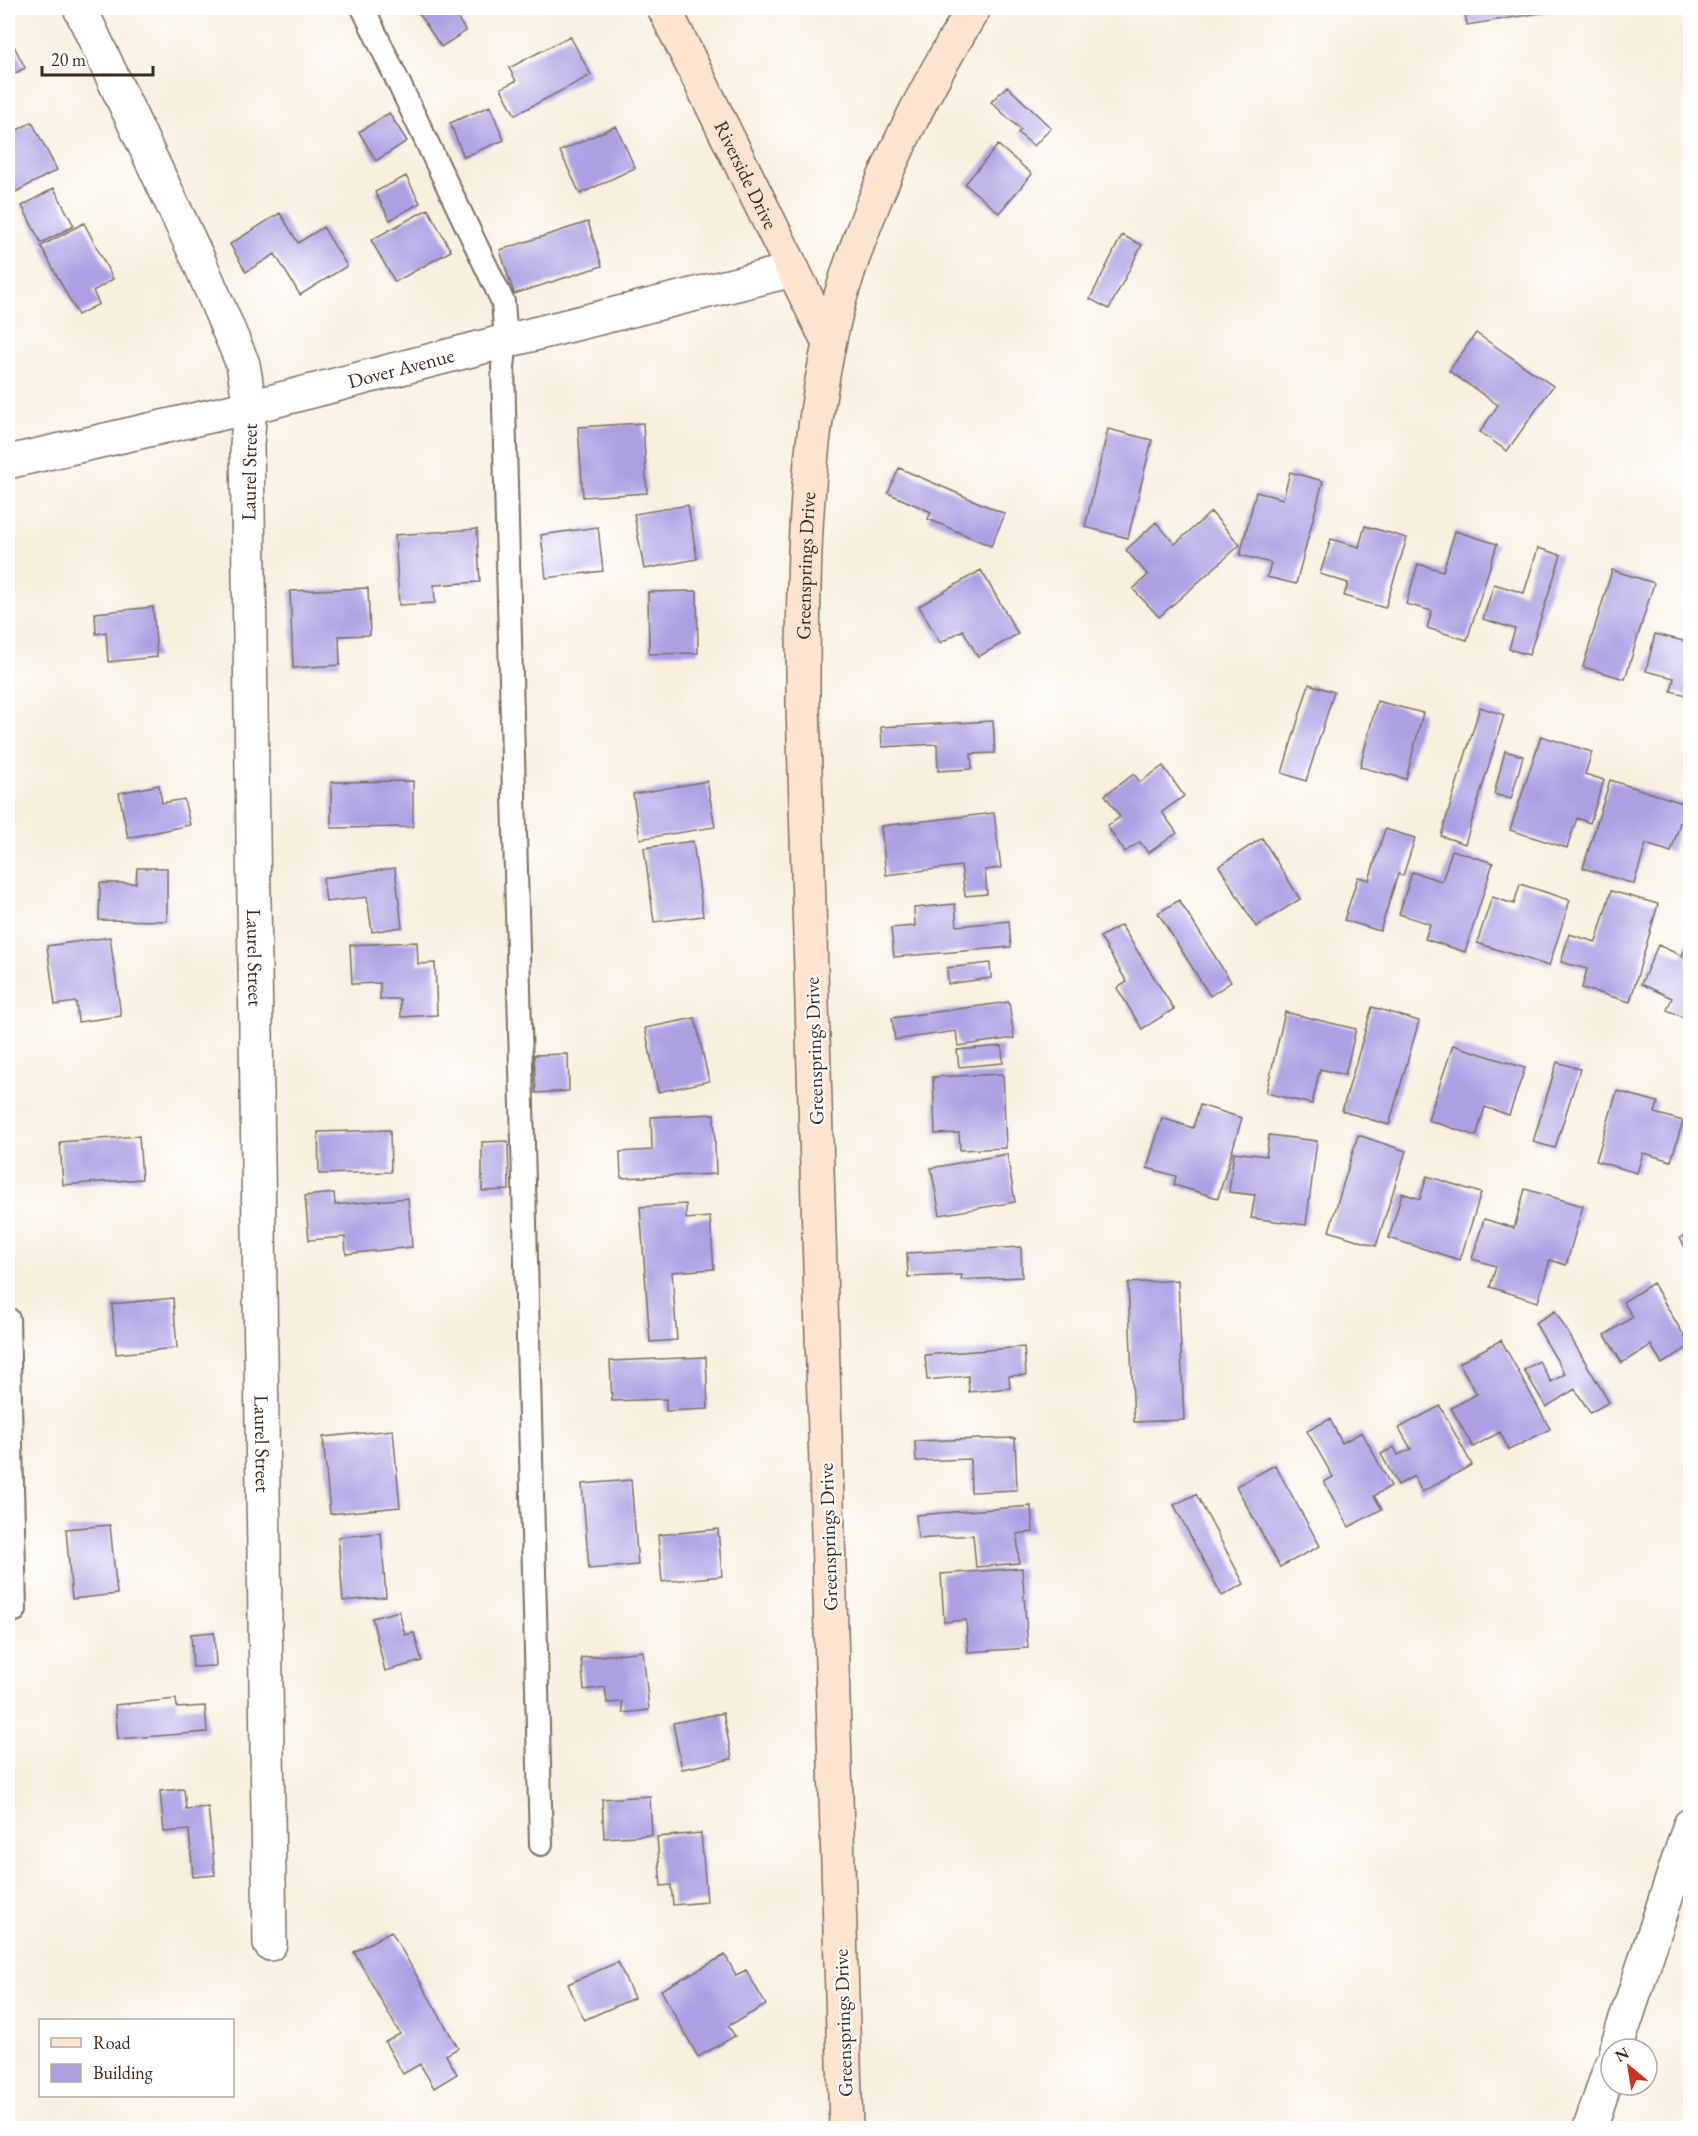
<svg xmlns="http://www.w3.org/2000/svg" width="1698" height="2136" font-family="'EB Garamond',serif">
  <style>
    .building { fill: #aca0e3 }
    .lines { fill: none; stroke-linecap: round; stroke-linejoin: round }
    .lane-casing { stroke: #7d6f62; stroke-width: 26 }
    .street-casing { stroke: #7d6f62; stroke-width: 36 }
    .secondary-casing { stroke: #7d6f62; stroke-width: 36 }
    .lane { stroke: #fff; stroke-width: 22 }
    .street { stroke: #fff; stroke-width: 33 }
    .secondary { stroke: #fde4d1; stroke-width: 33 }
    .labels { text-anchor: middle; stroke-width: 4.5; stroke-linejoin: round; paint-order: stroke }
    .street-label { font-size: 20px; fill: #3b2a1e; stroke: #fff }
  </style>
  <rect width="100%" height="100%" fill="#fff"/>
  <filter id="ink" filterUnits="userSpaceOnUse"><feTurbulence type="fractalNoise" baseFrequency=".0167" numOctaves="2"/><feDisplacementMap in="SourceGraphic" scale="12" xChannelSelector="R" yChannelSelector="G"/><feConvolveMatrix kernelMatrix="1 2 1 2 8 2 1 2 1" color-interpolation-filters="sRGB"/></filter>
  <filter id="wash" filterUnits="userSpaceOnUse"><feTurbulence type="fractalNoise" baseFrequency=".008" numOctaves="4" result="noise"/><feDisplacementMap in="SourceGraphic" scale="24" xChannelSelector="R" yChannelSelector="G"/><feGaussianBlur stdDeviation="1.35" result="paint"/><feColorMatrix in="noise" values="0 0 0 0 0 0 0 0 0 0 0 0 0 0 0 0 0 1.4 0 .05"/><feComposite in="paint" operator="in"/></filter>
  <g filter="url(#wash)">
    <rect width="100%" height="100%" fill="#f8efdf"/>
    <g id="blocks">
      <path class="building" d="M418 8H451L466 31 441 47 416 9Z
        M1464 8H1565V9L1467 25Z
        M8 34 25 68 8 77Z
        M570 36 591 75 515 115 501 88 516 81 509 68Z
        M1007 86 1051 128 1034 146 1018 133 1021 130 991 102Z
        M490 106 504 140 464 157 450 123Z
        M389 113 407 141 376 161 359 132Z
        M32 122 57 170 8 196V135Z
        M616 126 635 168 580 194 560 151Z
        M998 145 1032 174 999 213 965 184Z
        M406 176 420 203 390 220 375 192Z
        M54 188 74 226 41 243 22 206Z
        M428 209 451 251 395 282 371 240Z
        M280 213 298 243 323 227 347 266 300 295 275 254 246 272 230 244Z
        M588 222 602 266 514 294 500 250Z
        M84 223 113 279 93 291 99 304 78 315 41 246Z
        M1122 235 1142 245 1109 309 1090 299Z
        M1476 333 1553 386 1507 451 1480 432 1498 405 1449 371Z
        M643 423 647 493 583 497 578 427Z
        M1108 429 1152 440 1128 538 1085 527Z
        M899 468 1005 514 991 546 928 519 931 512 888 493Z
        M1290 472 1323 481 1296 584 1267 577 1271 563 1240 555 1256 492 1283 499Z
        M688 505 697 559 644 569 634 514Z
        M1211 512 1240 545 1159 617 1133 589 1148 575 1126 550 1156 522 1175 544Z
        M1365 526 1407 538 1385 608 1344 596 1348 583 1320 574 1331 539 1359 547Z
        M598 527 603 571 546 578 541 535Z
        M477 529 480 582 434 585 435 603 399 605 395 535Z
        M1455 531 1497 544 1467 640 1427 628 1432 611 1406 604 1418 564 1443 571Z
        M1538 548 1561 555 1529 655 1509 649 1515 629 1483 619 1494 584 1524 593Z
        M981 570 1018 634 978 657 963 630 940 643 919 606Z
        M1612 570 1654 583 1625 679 1583 667Z
        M368 588 370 635 339 636 340 665 293 668 290 591Z
        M697 591 698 653 649 654 648 592Z
        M153 607 157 657 108 662 106 632 96 634 95 613Z
        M1655 634 1688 642 1690 636V696L1671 691 1674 678 1646 671Z
        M1309 684 1334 692 1306 781 1282 773Z
        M1377 701 1423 713 1406 779 1360 767Z
        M1480 707 1504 715 1465 844 1441 836Z
        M993 721 995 753 971 754 972 769 938 771 937 744 882 747 881 727Z
        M1541 736 1592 752 1585 774 1604 780 1590 823 1577 818 1567 848 1510 830Z
        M1505 751 1523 756 1511 799 1494 794Z
        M1163 766 1184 796 1162 812 1177 833 1148 853 1140 842 1125 852 1107 826 1120 817 1105 795 1134 774 1140 782Z
        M1610 780 1686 804 1671 852 1646 844 1634 884 1583 868Z
        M413 781V827L331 828V782Z
        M707 781 715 827 640 839 633 794Z
        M159 785 162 803 184 799 190 825 128 838 119 793Z
        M994 813 1001 868 985 870 987 894 965 896 961 866 886 875 881 826Z
        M1385 829 1415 838 1403 876 1398 874 1380 931 1344 920 1358 877 1369 880Z
        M1262 838 1300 899 1256 927 1219 866Z
        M693 841 703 916 654 922 644 848Z
        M1452 850 1493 863 1465 952 1425 939 1430 924 1399 914 1412 872 1442 881Z
        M137 868H167V921L99 920 100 883H136Z
        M395 868 402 927 372 932 367 897 326 902 323 878Z
        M1520 884 1570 900 1549 966 1477 943 1492 897 1514 904Z
        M1611 891 1658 904 1630 1002 1582 988 1587 969 1561 962 1569 934 1596 942Z
        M1179 900 1231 982 1210 996 1158 913Z
        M955 904 957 926 1009 921 1011 947 894 957 891 928 915 926 914 908Z
        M1121 925 1174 1009 1142 1029 1117 988 1127 982 1100 937Z
        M110 937 121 1016 78 1022 76 1002 55 1005 47 946Z
        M1690 937V1002L1684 1018 1667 1010 1672 998 1641 984 1658 945 1682 956Z
        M417 942 418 964 435 963 437 1015 401 1017 400 999H380V983L352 984 350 945Z
        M990 963 991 978 948 984 947 968Z
        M1009 1002 1014 1038 958 1046 956 1031 895 1040 892 1018Z
        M1372 1007 1419 1021 1389 1125 1342 1111Z
        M1285 1012 1356 1029 1345 1075 1320 1069 1312 1104 1266 1093Z
        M695 1018 709 1081 658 1092 645 1028Z
        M1453 1045 1525 1068 1509 1115 1485 1107 1476 1136 1428 1120Z
        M1002 1046 1003 1063 959 1067 957 1050Z
        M568 1054 569 1091 536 1093 534 1055Z
        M1557 1062 1580 1069 1555 1148 1533 1142Z
        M1003 1074 1006 1148 960 1150 959 1133 935 1134 933 1077Z
        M1617 1091 1658 1102 1655 1113 1683 1121 1671 1161 1643 1153 1637 1173 1596 1161Z
        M1200 1105 1242 1118 1218 1198 1174 1185 1176 1176 1147 1168 1162 1118 1193 1128Z
        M714 1114 716 1174 621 1178 620 1152 652 1150 651 1117Z
        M390 1130 391 1172 319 1174 318 1132Z
        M1269 1135 1317 1141 1306 1225 1251 1218 1255 1195 1229 1192 1234 1152 1266 1156Z
        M1358 1135 1406 1151 1376 1246 1329 1231Z
        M139 1136 142 1179 63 1185 60 1142Z
        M508 1141 509 1190 482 1191V1142Z
        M1007 1154 1015 1202 940 1215 931 1168Z
        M1427 1176 1481 1193 1460 1260 1389 1238 1402 1193 1420 1199Z
        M1525 1189 1583 1206 1566 1265 1550 1260 1538 1302 1490 1287 1496 1266 1472 1259 1484 1219 1514 1228Z
        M334 1193 335 1205 408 1198 412 1247 346 1254 345 1237 309 1240 305 1196Z
        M686 1204V1219L710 1217 714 1269 672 1272 677 1340 650 1342 640 1207Z
        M1690 1233V1257L1680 1238Z
        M1021 1247 1022 1277 961 1280 962 1275 908 1277 907 1253Z
        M1178 1280 1184 1420 1134 1422 1128 1283Z
        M1653 1283 1690 1346 1662 1364 1651 1345 1622 1363 1605 1335 1633 1317 1623 1302Z
        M173 1298 177 1348 116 1354 112 1304Z
        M1555 1311 1609 1402 1590 1413 1575 1389 1546 1407 1524 1370 1539 1361 1551 1382 1565 1374 1535 1323Z
        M1501 1340 1550 1429 1509 1450 1500 1432 1473 1447 1451 1408 1477 1394 1459 1363Z
        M1024 1347 1026 1375 1009 1376 1010 1388 969 1392 968 1376 927 1380 925 1355Z
        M706 1357 708 1409 666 1411V1399L612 1401 610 1361Z
        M1440 1406 1472 1465 1422 1492 1414 1476 1398 1485 1381 1454 1394 1447 1398 1455 1411 1449 1399 1428Z
        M1330 1419 1342 1443 1362 1432 1391 1486 1374 1496 1382 1509 1349 1527 1324 1482 1333 1477 1307 1431Z
        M393 1430 400 1507 330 1514 323 1437Z
        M1015 1438 1017 1490 971 1492 970 1459 916 1461 915 1441Z
        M1275 1465 1320 1546 1280 1567 1236 1486Z
        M631 1480 638 1565 589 1569 582 1484Z
        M1196 1494 1244 1584 1222 1596 1174 1505Z
        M1031 1506 1033 1532 1017 1534 1019 1563 976 1567 973 1535 918 1539 916 1515Z
        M110 1525 117 1594 72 1599 66 1529Z
        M718 1529 722 1576 662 1582 658 1535Z
        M381 1533 386 1597 343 1601 338 1537Z
        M1022 1568 1028 1648 968 1652 966 1620 944 1622 941 1574Z
        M399 1611 405 1635 414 1633 422 1661 385 1671 372 1618Z
        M214 1632 216 1666 193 1667 191 1634Z
        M643 1651 649 1710 623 1713 622 1702 607 1703 605 1687 584 1690 581 1658Z
        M176 1699 177 1708 205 1706 207 1732 118 1739 115 1705Z
        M723 1713 732 1759 682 1769 673 1723Z
        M184 1789 186 1809 208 1807 215 1875 193 1877 189 1830 164 1832 160 1791Z
        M650 1796 652 1835 604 1838 602 1799Z
        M701 1833 707 1902 673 1905 671 1885 661 1886 657 1837Z
        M391 1931 458 2048 446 2055 457 2074 434 2088 420 2064 403 2074 385 2042 400 2034 354 1952Z
        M725 1955 736 1975 746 1970 766 2005 728 2026 735 2036 698 2057 661 1990Z
        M618 1962 634 1998 584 2020 568 1984Z"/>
    </g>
  </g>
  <g filter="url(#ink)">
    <use href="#blocks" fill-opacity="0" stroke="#7d6f62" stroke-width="1.5"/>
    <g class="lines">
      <g class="lane-casing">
        <path id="lane" d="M363 8 503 302 506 341 503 367 541 1844
          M8 1319 15 1610"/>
      </g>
      <g class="street-casing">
        <g id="street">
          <path id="s1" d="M80 8 199 261 243 364 250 407 247 445 270 1944"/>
          <path id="s2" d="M8 462 250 407 506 341 793 270"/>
          <path d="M1616 2049 1690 1825"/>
          <path d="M1590 2128 1611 2065"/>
        </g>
      </g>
      <g class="secondary-casing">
        <g id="secondary">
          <path id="s3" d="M664 8 829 343"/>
          <path id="s4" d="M846 2128 803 705C803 592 803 486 823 375 828 348 833 321 841 295 871 194 919 97 974 8"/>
        </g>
      </g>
      <use href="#lane" class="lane"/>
      <use href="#street" class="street"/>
      <use href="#secondary" class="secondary"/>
    </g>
  </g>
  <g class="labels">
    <g class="street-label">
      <text dy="7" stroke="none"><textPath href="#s3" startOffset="186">Riverside Drive</textPath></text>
      <text dy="7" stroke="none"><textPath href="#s2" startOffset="404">Dover Avenue</textPath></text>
      <text transform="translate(249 472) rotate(-89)" y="7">Laurel Street</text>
      <text dy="7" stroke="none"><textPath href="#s4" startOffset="1563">Greensprings Drive</textPath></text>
      <text dy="7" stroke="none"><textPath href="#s1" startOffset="986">Laurel Street</textPath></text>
      <text transform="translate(814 1051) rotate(-92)" y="7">Greensprings Drive</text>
      <text dy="7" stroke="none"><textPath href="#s1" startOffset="1472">Laurel Street</textPath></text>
      <text transform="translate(828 1537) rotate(-92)" y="7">Greensprings Drive</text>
      <text transform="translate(843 2023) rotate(-92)" y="7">Greensprings Drive</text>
    </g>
  </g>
  <rect width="1698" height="2136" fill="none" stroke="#fff" stroke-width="30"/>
  <rect x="39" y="2019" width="195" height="78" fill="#ffffff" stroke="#b1aaa5" stroke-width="1.5"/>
  <rect x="51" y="2038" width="30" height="9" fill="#fde4d1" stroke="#b1aaa5" stroke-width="1.5"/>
  <text x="93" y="2049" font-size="18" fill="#3b2a1e">Road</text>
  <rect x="51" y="2064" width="30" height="18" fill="#aca0e3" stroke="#b1aaa5" stroke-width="1.5"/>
  <text x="93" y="2079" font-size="18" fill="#3b2a1e">Building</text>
  <g transform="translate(1629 2067) rotate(330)"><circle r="28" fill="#ffffff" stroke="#b1aaa5" stroke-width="1.5"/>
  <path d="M0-4.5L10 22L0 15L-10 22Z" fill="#c8321e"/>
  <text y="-9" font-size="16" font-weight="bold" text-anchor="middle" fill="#3b2a1e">N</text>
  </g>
  <path d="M42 66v9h111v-9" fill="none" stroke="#3b2a1e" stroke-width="3"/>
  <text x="51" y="66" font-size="18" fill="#3b2a1e" stroke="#ffffff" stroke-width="4.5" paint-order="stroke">20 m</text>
</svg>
